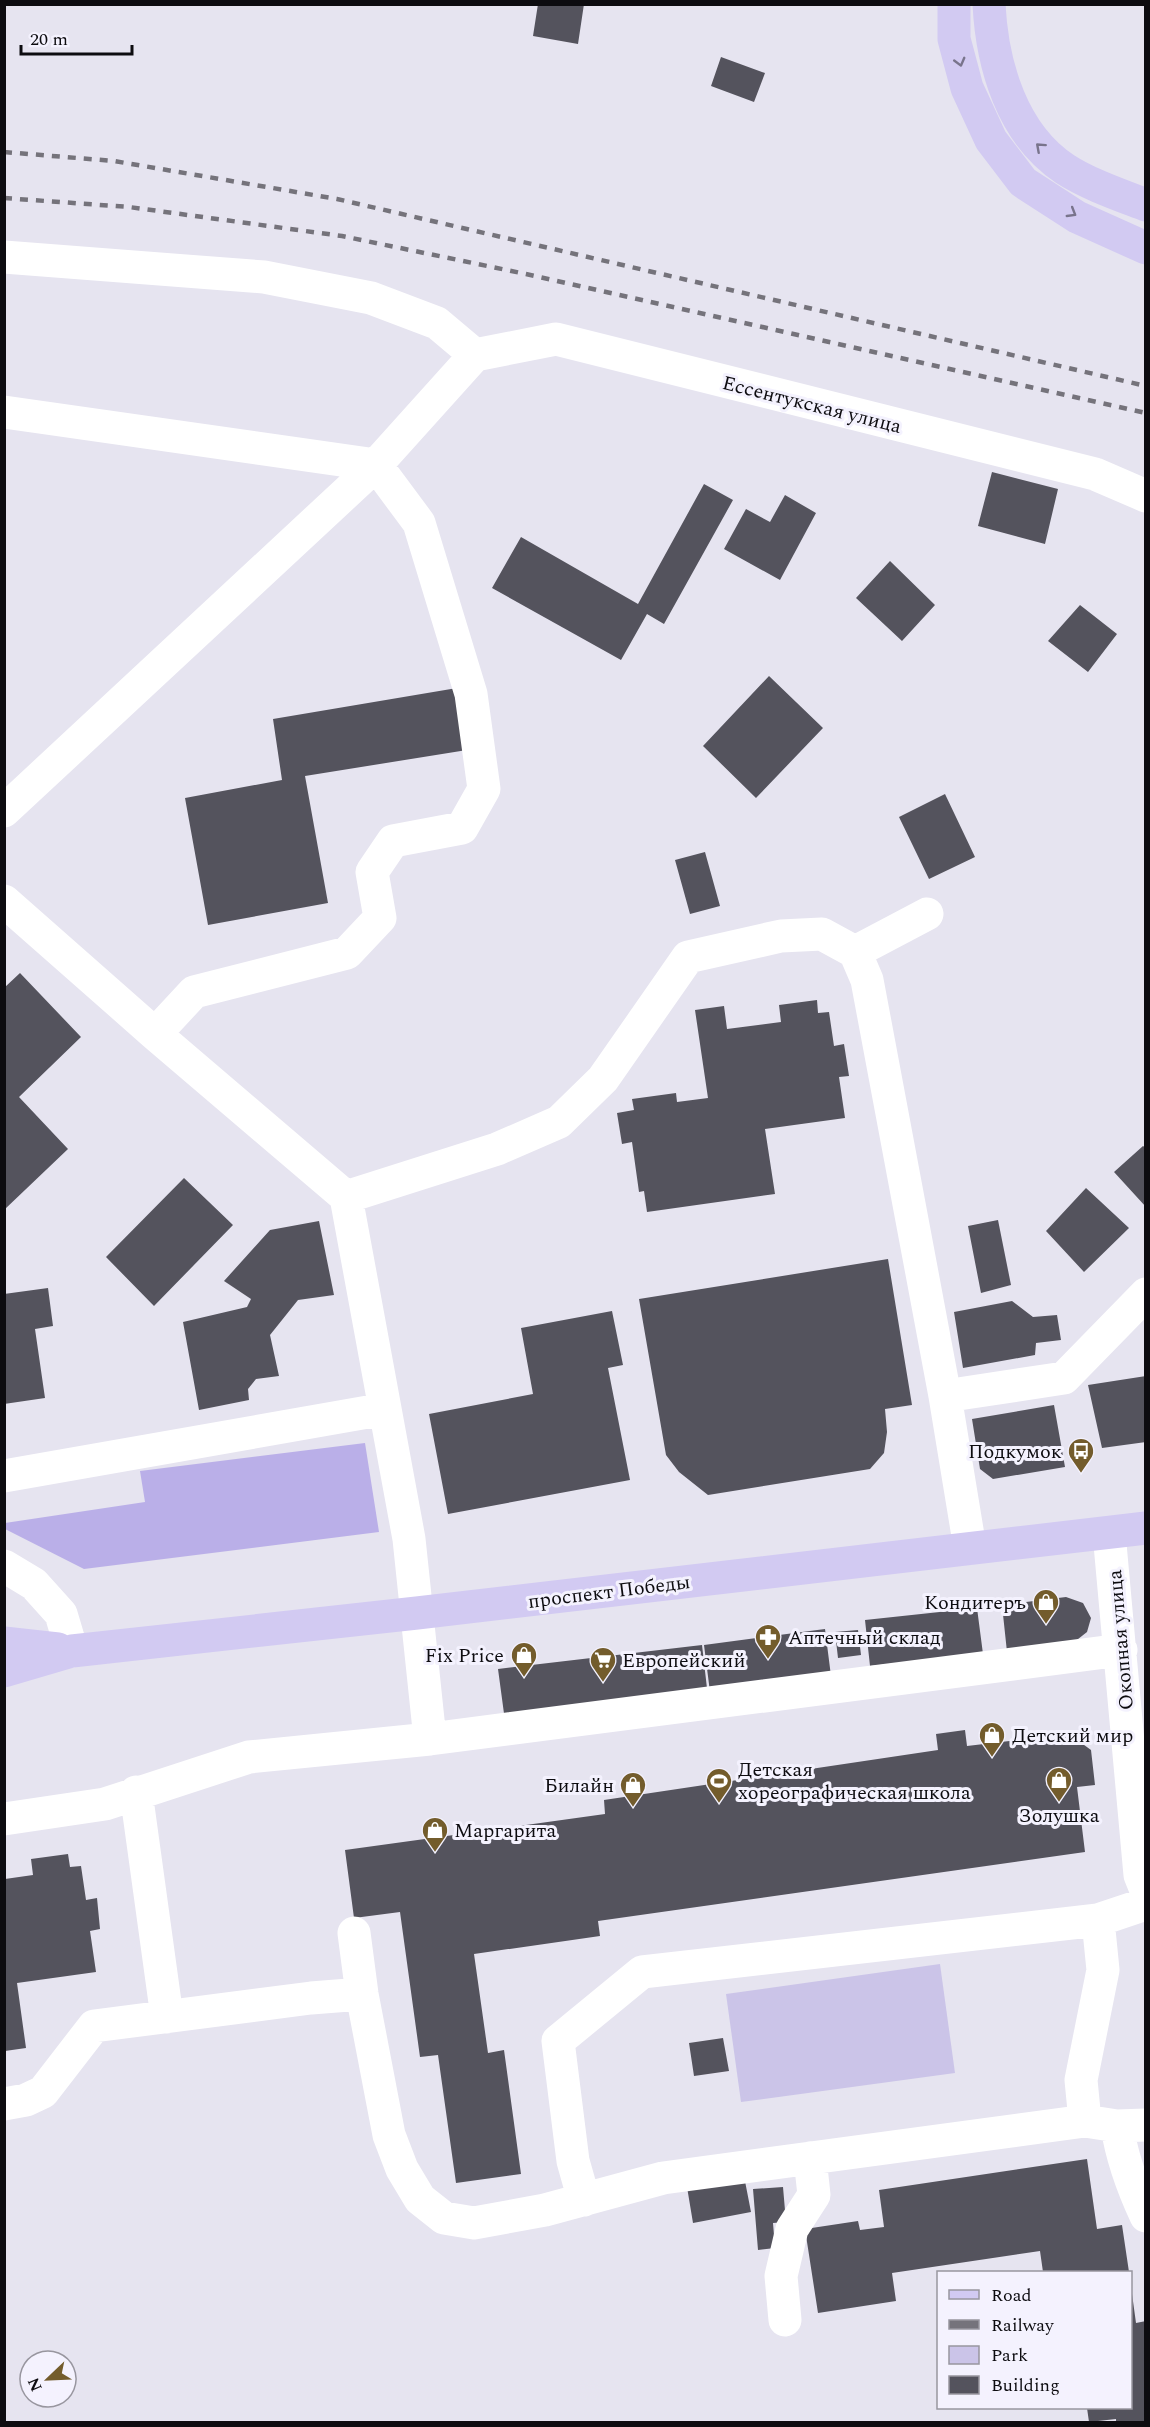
<svg xmlns="http://www.w3.org/2000/svg" width="1150" height="2427" font-family="Spectral,serif">
  <style>
    .green { fill: #cbc4e8 }
    .forest { fill: #baafe8 }
    .building { fill: #54535d }
    .lines { fill: none; stroke-linecap: round; stroke-linejoin: round }
    .minor { stroke: #fff; stroke-width: 33 }
    .major { stroke: #d2caf2; stroke-width: 33 }
    .rail { stroke: #75737b; stroke-width: 4.5; stroke-dasharray: 8 8; stroke-linecap: butt }
    .oneway { stroke: #79748c }
    .labels { text-anchor: middle; stroke-width: 6; stroke-linejoin: round; paint-order: stroke }
    .street-label { font-size: 20px; fill: #0d0c10; stroke: #f4f2fe }
    .poi-label { font-size: 20px; fill: #0d0c10; stroke: #f4f2fe; text-anchor: start }
  </style>
  <rect width="100%" height="100%" fill="#e6e4f0"/>
  <path class="green" d="M940 1964 955 2073 741 2102 726 1994Z"/>
  <path class="forest" d="M365 1443 379 1532 84 1569 5 1529V1523L145 1502 140 1471Z"/>
  <path class="building" d="M538 4H584L578 44 533 36Z
    M721 57 765 73 754 102 711 86Z
    M992 472 1058 489 1045 544 978 526Z
    M704 484 733 500 664 624 647 614 621 660 492 588 521 537 638 604Z
    M785 495 816 513 780 580 724 549 746 509 770 522Z
    M890 561 935 605 902 641 856 598Z
    M1080 605 1117 634 1088 672 1048 641Z
    M769 676 823 728 756 798 703 746Z
    M457 688 467 750 305 776 328 903 208 925 185 798 282 780 273 719Z
    M945 794 975 857 929 879 899 817Z
    M705 852 720 906 690 914 675 860Z
    M20 973 81 1037 19 1097 68 1149 4 1210V988Z
    M817 1000 818 1013 829 1012 834 1046 844 1044 849 1076 839 1077 845 1118 765 1129 775 1194 647 1212 644 1191 639 1192 632 1142 622 1144 617 1113 634 1110 632 1099 676 1093 677 1102 708 1098 695 1010 724 1006 727 1029 781 1022 779 1005Z
    M1143 1146 1146 1148V1207L1114 1172Z
    M184 1178 233 1225 154 1306 106 1257Z
    M1086 1188 1129 1228 1084 1272 1046 1231Z
    M998 1220 1011 1285 981 1293 968 1226Z
    M319 1221 334 1295 298 1300 270 1335 279 1376 256 1379 248 1389 249 1400 199 1410 183 1322 247 1307 251 1299 224 1281 270 1230Z
    M888 1259 912 1405 885 1409 887 1432 884 1453 870 1469 708 1495 679 1472 666 1455 639 1299Z
    M48 1288 53 1326 35 1329 45 1398 4 1404V1294Z
    M1012 1301 1033 1317 1057 1315 1061 1340 1036 1343 1035 1355 963 1368 954 1312Z
    M612 1311 623 1365 608 1368 630 1480 448 1514 429 1414 533 1394 521 1328Z
    M1146 1376V1442L1102 1448 1088 1385Z
    M1054 1405 1065 1467 993 1479 980 1469 972 1419Z
    M1066 1597 1083 1603 1091 1618 1087 1632 1073 1643 1007 1652 1002 1605Z
    M977 1608 983 1654 870 1666 865 1620Z
    M825 1629 831 1676 710 1692 704 1645Z
    M858 1630 861 1655 838 1658 835 1632Z
    M702 1645 708 1697 505 1721 498 1669Z
    M965 1730 967 1746 1069 1734 1091 1750 1095 1785 1077 1787 1085 1852 598 1921 600 1936 474 1954 488 2053 504 2050 521 2174 456 2183 438 2055 420 2057 400 1912 354 1918 345 1850 605 1814 604 1800 938 1750 936 1734Z
    M68 1854 70 1867 81 1866 86 1900 97 1898 100 1929 90 1931 96 1972 17 1983 26 2048 5 2051V1879L33 1875 31 1859Z
    M723 2038 729 2071 694 2076 689 2043Z
    M1087 2159 1097 2229 1122 2225 1129 2272H1043L1040 2251 892 2273 896 2301 818 2313 805 2229 858 2221 860 2230 884 2227 879 2190Z
    M744 2176 751 2212 693 2223 687 2187Z
    M783 2187 786 2222 773 2223 775 2248 758 2250 753 2189Z
    M1132 2294 1136 2323 1146 2321V2422H1116V2419L1089 2422 1087 2408H1130Z"/>
  <g class="lines">
    <path class="minor" d="M4 257 264 277 371 298 437 323 475 355
      M475 355 556 339 1095 474 1146 496
      M4 412 376 465 419 523 471 694 484 789 462 828 393 841 372 872 380 918 347 953 194 992 155 1034
      M4 811 376 465 475 355
      M4 901 155 1034 346 1197 409 1539 430 1739 249 1757 105 1804 4 1819
      M855 952 927 914
      M346 1197 497 1149 559 1122 603 1079 688 957 781 936 822 934 855 952 867 980 945 1396 970 1548
      M945 1396 1064 1378 1146 1294
      M4 1476 385 1409
      M1109 1533 1140 1875 1146 1890
      M4 1566 34 1584 61 1614 72 1651
      M430 1739 1121 1650
      M136 1792 167 2017
      M354 1933 362 1994 389 2135 402 2169 420 2199 444 2218 474 2223 545 2210 663 2178 1085 2121 1117 2126 1146 2125
      M4 2104 26 2100 43 2092 94 2026 311 1998 362 1994
      M1085 2121 1081 2080 1103 1970 1098 1920
      M1117 2126C1122 2159 1132 2186 1146 2216
      M584 2200 573 2161 558 2041 642 1972 1098 1920 1146 1904
      M785 2320 781 2276 792 2229 814 2195 810 2158"/>
    <path class="major" d="M954 4V39L967 88 991 140 1023 182 1077 217 1146 248
      M989 4C992 65 1012 134 1065 169 1088 184 1120 195 1146 205
      M4 1643 58 1649
      M4 1671 72 1651 417 1613 1146 1528"/>
    <path class="rail" d="M4 152 114 161 337 199 1146 386
      M4 198 129 207 342 236 526 274 1146 413"/>
  </g>
  <defs><path id="oneway-chevron" d="M-2-3.5L2.5 0L-2 3.5" fill="none" stroke-width="1.6" stroke-linecap="round" stroke-linejoin="round" transform="scale(1.5)"/></defs>
  <g class="oneway">
    <use href="#oneway-chevron" transform="translate(960 62) rotate(75)"/>
    <use href="#oneway-chevron" transform="translate(1040 147) rotate(-138)"/>
    <use href="#oneway-chevron" transform="translate(1072 213) rotate(31)"/>
  </g>
  <defs>
    <g id="bus-pin" transform="scale(1.35)"><path d="M0 17L-7.5 6A9.5 9.5 0 1 1 7.5 6Z" fill="#735c2c" stroke="#f4f2fe"/><path d="M-5-6H5V4H4V6H2V4H-2V6H-4V4H-5ZM-3.5-4V0h7V-4ZM-3.5 1.2v1.5H-2V1.2ZM2 1.2v1.5H3.5V1.2Z" fill="#fff"/></g>
    <g id="shop-pin" transform="scale(1.35)"><path d="M0 17L-7.5 6A9.5 9.5 0 1 1 7.5 6Z" fill="#735c2c" stroke="#f4f2fe"/><path d="M-5-2.5h2.3a2.7 3.5 0 0 1 5.4 0H5L5.5 6h-11ZM-1.5-2.5h3a1.5 2.3 0 0 0-3 0Z" fill="#fff"/></g>
    <g id="pharmacy-pin" transform="scale(1.35)"><path d="M0 17L-7.5 6A9.5 9.5 0 1 1 7.5 6Z" fill="#735c2c" stroke="#f4f2fe"/><path d="M-2-6h4v4h4v4h-4v4h-4v-4h-4v-4h4Z" fill="#fff"/></g>
    <g id="supermarket-pin" transform="scale(1.35)"><path d="M0 17L-7.5 6A9.5 9.5 0 1 1 7.5 6Z" fill="#735c2c" stroke="#f4f2fe"/><path d="M-6-5.5h2.5l.6 2H6L4.5 2H-2.5L-4.4-4H-6ZM-1.5 3.2a1.3 1.3 0 1 0 .1 0ZM3 3.2a1.3 1.3 0 1 0 .1 0Z" fill="#fff"/></g>
    <g id="stadium-pin" transform="scale(1.35)"><path d="M0 17L-7.5 6A9.5 9.5 0 1 1 7.5 6Z" fill="#735c2c" stroke="#f4f2fe"/><path d="M0-5a6.5 5 0 1 0 0 10a6.5 5 0 1 0 0-10ZM-3.5-1.8h7v3.6h-7Z" fill="#fff"/></g>
  </defs>
  <g fill-rule="evenodd">
    <use href="#bus-pin" x="1081" y="1451"/>
    <use href="#shop-pin" x="1046" y="1602"/>
    <use href="#pharmacy-pin" x="768" y="1637"/>
    <use href="#shop-pin" x="524" y="1655"/>
    <use href="#supermarket-pin" x="603" y="1660"/>
    <use href="#shop-pin" x="992" y="1735"/>
    <use href="#shop-pin" x="1059" y="1780"/>
    <use href="#stadium-pin" x="719" y="1781"/>
    <use href="#shop-pin" x="633" y="1785"/>
    <use href="#shop-pin" x="435" y="1830"/>
  </g>
  <g class="labels">
    <g class="street-label">
      <text transform="translate(812 404) rotate(14)" y="7">Ессентукская улица</text>
      <text transform="translate(609 1591) rotate(-7)" y="7">проспект Победы</text>
      <text transform="translate(1120 1640) rotate(-95)" y="7">Окопная улица</text>
    </g>
    <g class="poi-label">
      <text x="1062" y="1458" text-anchor="end">Подкумок</text>
      <text x="1026" y="1609" text-anchor="end">Кондитеръ</text>
      <text x="788" y="1644">Аптечный склад</text>
      <text x="504" y="1662" text-anchor="end">Fix Price</text>
      <text x="622" y="1667">Европейский</text>
      <text x="1012" y="1742">Детский мир</text>
      <text x="738" y="1776">Детская<tspan x="738" dy="23">хореографическая школа</tspan></text>
      <text x="614" y="1792" text-anchor="end">Билайн</text>
      <text x="1059" y="1822" text-anchor="middle">Золушка</text>
      <text x="454" y="1837">Маргарита</text>
    </g>
  </g>
  <rect width="1150" height="2427" fill="none" stroke="#0d0c10" stroke-width="12"/>
  <rect x="937" y="2271" width="195" height="138" fill="#f4f2fe" stroke="#98969f" stroke-width="1.5"/>
  <rect x="949" y="2290" width="30" height="9" fill="#d2caf2" stroke="#98969f" stroke-width="1.5"/>
  <text x="991" y="2301" font-size="18" fill="#0d0c10">Road</text>
  <rect x="949" y="2320" width="30" height="9" fill="#75737b" stroke="#98969f" stroke-width="1.5"/>
  <text x="991" y="2331" font-size="18" fill="#0d0c10">Railway</text>
  <rect x="949" y="2346" width="30" height="18" fill="#cbc4e8" stroke="#98969f" stroke-width="1.5"/>
  <text x="991" y="2361" font-size="18" fill="#0d0c10">Park</text>
  <rect x="949" y="2376" width="30" height="18" fill="#54535d" stroke="#98969f" stroke-width="1.5"/>
  <text x="991" y="2391" font-size="18" fill="#0d0c10">Building</text>
  <g transform="translate(48 2379) rotate(247)"><circle r="28" fill="#f4f2fe" stroke="#98969f" stroke-width="1.5"/>
  <path d="M0-4.5L10 22L0 15L-10 22Z" fill="#735c2c"/>
  <text y="-9" font-size="16" font-weight="bold" text-anchor="middle" fill="#0d0c10">N</text>
  </g>
  <path d="M21 45v9h111v-9" fill="none" stroke="#0d0c10" stroke-width="3"/>
  <text x="30" y="45" font-size="18" fill="#0d0c10" stroke="#f4f2fe" stroke-width="4.5" paint-order="stroke">20 m</text>
</svg>
